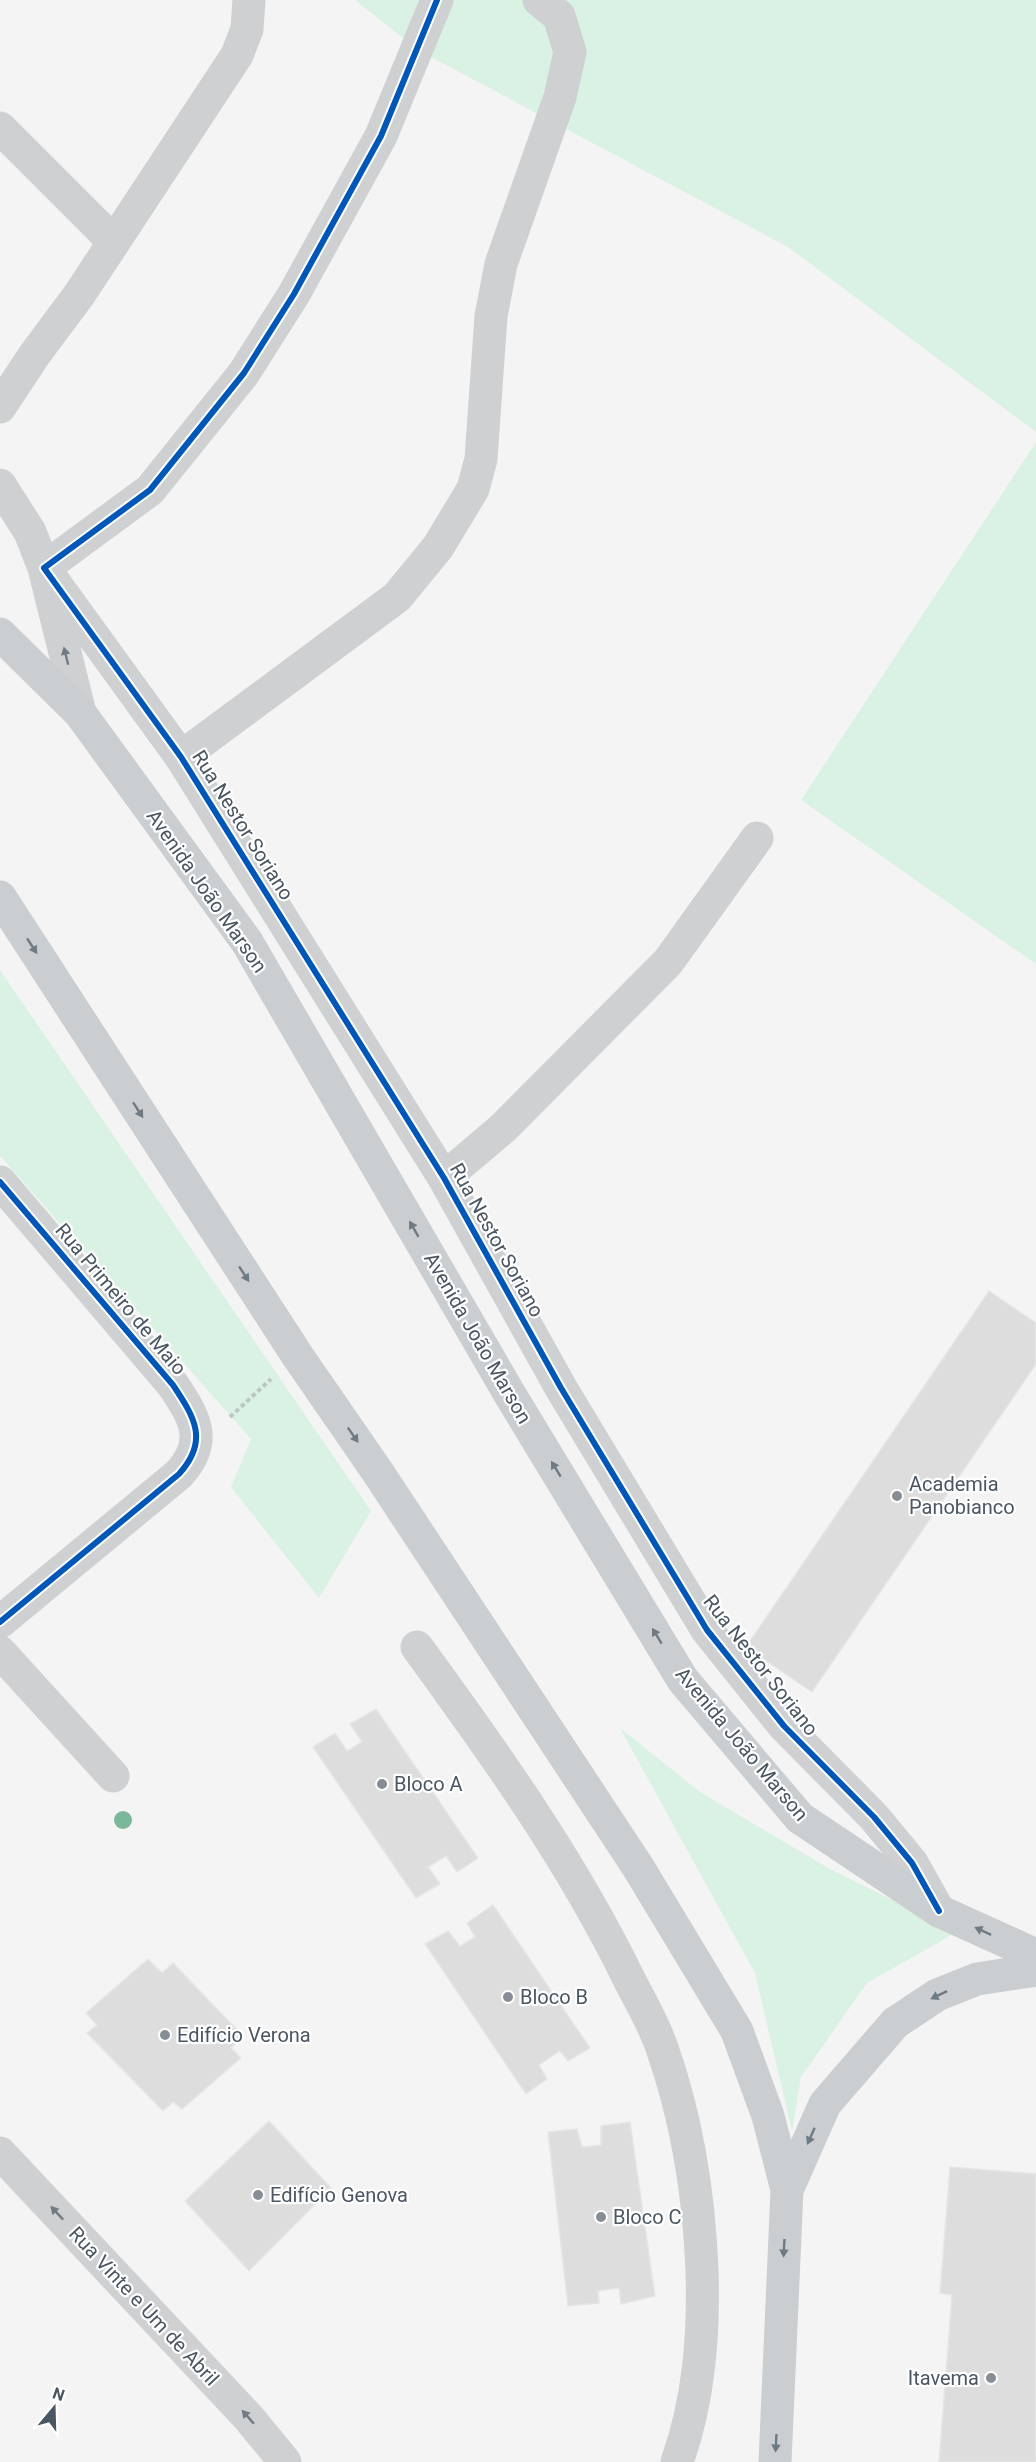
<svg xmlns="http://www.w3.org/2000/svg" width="1036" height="2462" font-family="Roboto,sans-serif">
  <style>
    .green { fill: #d9f2e3 }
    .building { fill: #ddddde; stroke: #e5e6e7; stroke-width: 1.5 }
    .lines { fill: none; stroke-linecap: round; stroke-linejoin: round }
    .path { stroke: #bcc7c4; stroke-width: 4; stroke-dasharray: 4.5 3; stroke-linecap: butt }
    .minor { stroke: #ced0d2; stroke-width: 33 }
    .major { stroke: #caced1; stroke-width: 33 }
    .cycleway-casing { stroke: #fff; stroke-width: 10 }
    .cycleway { stroke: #0057b8; stroke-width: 6 }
    .tree { fill: #7ab899 }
    .oneway { fill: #727b83 }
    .oneway2 { fill: #707a83 }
    .poi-dot { fill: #868d94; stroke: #fff; stroke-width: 2 }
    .labels { text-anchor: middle; stroke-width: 4.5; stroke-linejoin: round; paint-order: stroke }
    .street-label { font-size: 20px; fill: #4a5661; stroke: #fff }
    .poi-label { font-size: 20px; fill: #4a5661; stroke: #fff; text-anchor: start }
  </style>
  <rect width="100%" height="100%" fill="#f4f4f4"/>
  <path class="green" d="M355 0H1036V432L788 247 418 50Z
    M1036 442V964L801 800Z
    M0 970 371 1511 319 1598 231 1487 251 1439 0 1156Z
    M620 1728 700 1792 830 1869 957 1932 867 1983 801 2077 792 2131 755 1973Z"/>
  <path class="building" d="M989 1291 1036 1323V1364L812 1692 746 1647Z
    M376 1709 478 1858 457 1872 446 1856 428 1867 440 1884 416 1898 313 1747 335 1733 347 1751 362 1742 350 1724Z
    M493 1905 590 2048 568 2061 560 2051 539 2065 547 2079 526 2094 425 1944 448 1931 460 1946 475 1937 467 1923Z
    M148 1959 162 1973 173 1963 243 2036 231 2048 241 2058 182 2109 173 2102 163 2111 87 2033 97 2025 86 2013Z
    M269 2121 331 2188 249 2271 185 2201Z
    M630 2122 655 2296 621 2304 619 2288 598 2291 599 2303 568 2306 548 2132 577 2129 582 2147 601 2145V2126Z
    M950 2167 1036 2174V2462H939L952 2295 940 2293Z"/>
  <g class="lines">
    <path class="path" d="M230 1417 271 1379"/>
    <path class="minor" d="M437 0 381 136 294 294 244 373 150 490 44 568 181 757 444 1178 561 1388 707 1630 784 1726 874 1817 912 1863 939 1911
      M0 128 113 241
      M0 407 35 354 79 295 237 55 247 29 249 0
      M0 485 30 532 44 568 80 713
      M181 757 397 597 438 547 473 489 481 459 491 316 501 264 560 97 570 52 559 16 539 0
      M444 1178 503 1128 668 962 757 838
      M0 1182 173 1385C195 1418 209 1441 179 1474L0 1622
      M417 1647C495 1754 571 1860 629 1979 640 2001 654 2024 662 2048 687 2119 699 2195 702 2270 704 2336 699 2400 677 2462
      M0 1652 113 1776
      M0 2153 248 2417 285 2462"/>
    <path class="major" d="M0 634 80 713 247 942 509 1393 683 1680 800 1818 939 1911 1036 1955
      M0 897 297 1355 379 1474 638 1867 737 2031 768 2116 787 2190
      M775 2462 787 2190 825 2104 895 2023 937 1995 977 1979 1036 1970"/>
    <g class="cycleway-casing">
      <path id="cycleway" d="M437 0 381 136 294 294 244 373 150 490 44 568 181 757 444 1178 561 1388 707 1630 784 1726 874 1817 912 1863 939 1911
        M0 1182 173 1385C195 1418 209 1441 179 1474L0 1622"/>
    </g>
    <use href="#cycleway" class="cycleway"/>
  </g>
  <circle class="tree" cx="123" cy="1820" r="9"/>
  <defs><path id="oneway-solid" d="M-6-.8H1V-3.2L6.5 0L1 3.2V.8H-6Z" transform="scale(1.5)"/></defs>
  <g class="oneway">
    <use href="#oneway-solid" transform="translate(66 656) rotate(-104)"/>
    <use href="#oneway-solid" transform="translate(57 2213) rotate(-133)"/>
    <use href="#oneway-solid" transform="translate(248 2417) rotate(-131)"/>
  </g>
  <g class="oneway2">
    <use href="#oneway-solid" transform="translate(32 946) rotate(57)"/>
    <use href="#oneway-solid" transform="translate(138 1110) rotate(57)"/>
    <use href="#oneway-solid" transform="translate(414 1229) rotate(-120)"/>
    <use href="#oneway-solid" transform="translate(244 1274) rotate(57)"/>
    <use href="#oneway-solid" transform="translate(353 1435) rotate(55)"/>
    <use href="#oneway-solid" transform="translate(556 1469) rotate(-121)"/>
    <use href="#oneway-solid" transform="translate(657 1636) rotate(-121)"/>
    <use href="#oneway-solid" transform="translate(983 1931) rotate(-155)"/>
    <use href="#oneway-solid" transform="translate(939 1995) rotate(154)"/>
    <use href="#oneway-solid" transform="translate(811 2136) rotate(114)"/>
    <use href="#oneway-solid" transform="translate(784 2248) rotate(93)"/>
    <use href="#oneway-solid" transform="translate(776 2443) rotate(93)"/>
  </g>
  <g class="poi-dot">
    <circle cx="897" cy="1496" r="6"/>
    <circle cx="382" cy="1784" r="6"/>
    <circle cx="508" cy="1997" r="6"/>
    <circle cx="165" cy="2035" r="6"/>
    <circle cx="258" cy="2195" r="6"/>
    <circle cx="601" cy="2217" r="6"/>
    <circle cx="991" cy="2378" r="6"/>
  </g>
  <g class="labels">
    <g class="street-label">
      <text transform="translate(243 825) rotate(58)" y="7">Rua Nestor Soriano</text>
      <text transform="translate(207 891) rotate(55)" y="7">Avenida João Marson</text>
      <text transform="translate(497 1240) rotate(61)" y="7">Rua Nestor Soriano</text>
      <text transform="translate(121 1299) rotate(50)" y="7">Rua Primeiro de Maio</text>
      <text transform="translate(478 1338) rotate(60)" y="7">Avenida João Marson</text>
      <text transform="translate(761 1665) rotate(52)" y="7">Rua Nestor Soriano</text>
      <text transform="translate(742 1744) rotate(50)" y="7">Avenida João Marson</text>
      <text transform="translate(144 2306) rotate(47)" y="7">Rua Vinte e Um de Abril</text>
    </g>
    <g class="poi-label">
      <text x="909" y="1491">Academia<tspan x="909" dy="23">Panobianco</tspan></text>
      <text x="394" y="1791">Bloco A</text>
      <text x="520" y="2004">Bloco B</text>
      <text x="177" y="2042">Edifício Verona</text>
      <text x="270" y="2202">Edifício Genova</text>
      <text x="613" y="2224">Bloco C</text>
      <text x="979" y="2385" text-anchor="end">Itavema</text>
    </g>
  </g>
  <g transform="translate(54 2408) rotate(19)" stroke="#ffffff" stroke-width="4.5" paint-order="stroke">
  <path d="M0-4.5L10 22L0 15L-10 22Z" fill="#4a5661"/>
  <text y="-9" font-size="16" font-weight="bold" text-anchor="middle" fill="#4a5661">N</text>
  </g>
</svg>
